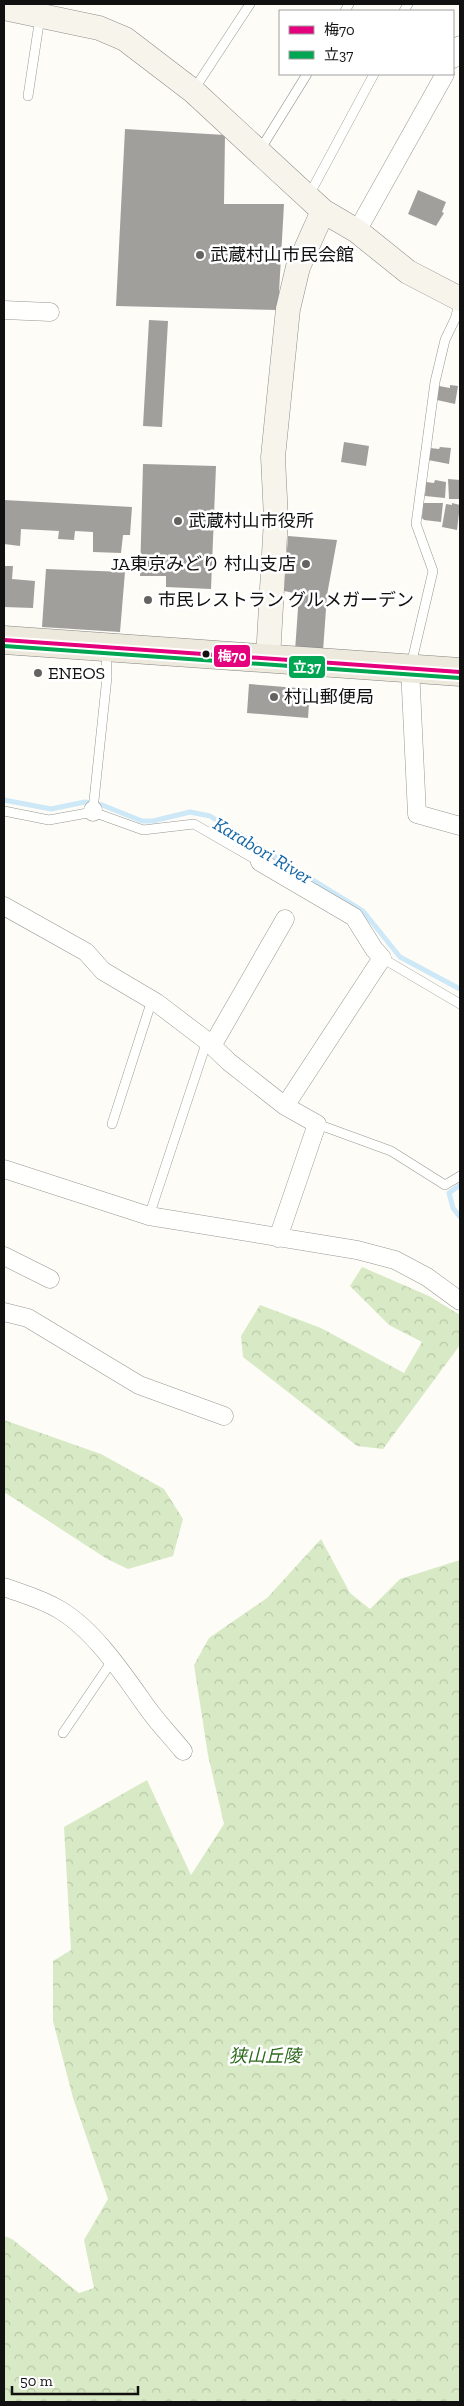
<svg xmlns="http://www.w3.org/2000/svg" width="464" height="2406" font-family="'Zilla Slab','Noto Sans JP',serif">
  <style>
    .forest { fill: url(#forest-crowns) }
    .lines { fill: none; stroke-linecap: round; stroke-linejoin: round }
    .stream { stroke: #cde8f7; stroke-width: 5 }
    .building { fill: #a19f9c }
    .lane-casing { stroke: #979795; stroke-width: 10 }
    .street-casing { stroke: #979795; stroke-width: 19 }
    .secondary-casing { stroke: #8e8d8b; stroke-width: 25 }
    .primary-casing { stroke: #858482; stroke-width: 29 }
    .lane { stroke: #fffffe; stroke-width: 9 }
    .street { stroke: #fffffe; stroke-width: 18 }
    .secondary { stroke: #f6f4eb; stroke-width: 24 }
    .primary { stroke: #ede9dc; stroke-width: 28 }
    .bus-1-casing { stroke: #fff; stroke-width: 8 }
    .bus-2-casing { stroke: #fff; stroke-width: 8 }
    .bus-1 { stroke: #e5007d; stroke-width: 4 }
    .bus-2 { stroke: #00a651; stroke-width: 4 }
    .poi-dot { fill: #646362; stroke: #fff; stroke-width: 2 }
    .bus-dot { fill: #111; stroke: #fff; stroke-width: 2 }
    .labels { text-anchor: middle; stroke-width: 5; stroke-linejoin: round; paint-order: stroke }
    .poi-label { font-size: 18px; fill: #111; stroke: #fff; text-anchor: start }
    .park-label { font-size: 18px; font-style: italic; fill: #2f6b1f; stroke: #fff }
    .water-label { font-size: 19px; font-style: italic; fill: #1768a6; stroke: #fff }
    .line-badge { stroke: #fff; stroke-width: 2 }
    .badge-label { font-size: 14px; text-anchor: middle; font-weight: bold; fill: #fff }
  </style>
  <defs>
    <pattern id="forest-crowns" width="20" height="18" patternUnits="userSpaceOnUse" patternTransform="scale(1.25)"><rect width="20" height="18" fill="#d8eac5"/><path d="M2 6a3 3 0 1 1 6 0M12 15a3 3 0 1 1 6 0" fill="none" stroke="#b8c8a8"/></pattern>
  </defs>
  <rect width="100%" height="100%" fill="#fdfcf7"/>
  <path class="forest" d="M362 1267 429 1296 460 1315V1345L383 1449 357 1446 243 1357 241 1336 260 1305 321 1328 404 1373 422 1342 389 1325 350 1286Z
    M4 1420 101 1454 164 1489 183 1519 173 1556 128 1569 107 1559 4 1492Z
    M321 1539 350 1593 370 1609 400 1579 460 1560V2402H4V2236L12 2239 79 2293 94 2288 84 2240 108 2199 73 2098 53 2021V1961L71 1950 64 1827 147 1780 191 1875 224 1824 208 1755 194 1665 209 1638 267 1598Z"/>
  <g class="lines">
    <path class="stream" d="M4 800 51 809 85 802 102 805 142 821H153L190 812 210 816 363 911 400 957 460 989
      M460 1185 449 1193 453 1208 460 1217"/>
  </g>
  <path class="building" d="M125 129 225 135 224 204H284L278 310 116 306Z
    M418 190 446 202 442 212 444 213 436 226 408 214Z
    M149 320 168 321 162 427 143 426Z
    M450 385 458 386 455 404 437 400 439 386 450 388Z
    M344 442 369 446 366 466 341 462Z
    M440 447 451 448 449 464 428 460 430 448 439 449Z
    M143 464 216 466 211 589 166 587V576H140Z
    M448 479 460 480V499H449Z
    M435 480 446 482 445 498 425 496 426 482 434 483Z
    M4 500 132 507 130 535H123L121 553 93 552V532L75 531 74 540 58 539 59 531 21 529 20 546 4 544Z
    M423 503H443L441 522 424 520 422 518Z
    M452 503 460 505 457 530 442 527 446 504 452 505Z
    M288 536 337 540 327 595 323 651H295L299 594 284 591Z
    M4 566H13L12 579 35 581 33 608 4 607Z
    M46 569 125 572 120 632 42 627Z
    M249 684 310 689 308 718 247 713Z"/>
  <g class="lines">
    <g class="lane-casing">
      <path id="lane" d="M345 11 349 4
        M404 11 408 4
        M193 91 250 4
        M28 96 40 17
        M260 150 307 74
        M308 197 374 74
        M411 665 433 571 416 524 435 382 445 340 455 319 460 301
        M93 810 107 677 106 650
        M4 811 49 820 93 812 143 830 194 824 260 862
        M382 958 460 1004
        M112 1124 152 1000
        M317 1124 391 1151 445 1185 460 1176
        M149 1216 207 1041
        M63 1733 112 1661"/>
    </g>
    <g class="street-casing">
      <path id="street" d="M453 59 460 45
        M357 231 445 74
        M4 310 50 312
        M410 668 417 814 460 826
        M93 812V810
        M260 862 354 917 374 949 382 958 285 1106
        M4 906 86 952 103 971 157 1003 207 1041 229 1062 285 1106 317 1124 278 1238
        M212 1046 285 919
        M4 1169 149 1216 357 1250 395 1260 427 1277 460 1301
        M4 1256 50 1279
        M4 1312 28 1318 139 1385 224 1416
        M4 1587C23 1594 42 1599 60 1610 94 1630 124 1675 146 1706 157 1722 171 1736 183 1751"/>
    </g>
    <g class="secondary-casing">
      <path id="secondary" d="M4 8 99 28 125 39 193 91 323 211 357 231 408 272 460 299
        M268 658 276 519 273 457 288 309 298 267 323 211"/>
    </g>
    <g class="primary-casing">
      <path id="primary" d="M4 640 460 672"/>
    </g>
    <use href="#lane" class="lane"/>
    <use href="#street" class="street"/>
    <use href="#secondary" class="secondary"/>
    <use href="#primary" class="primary"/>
    <g class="bus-1-casing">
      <path id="bus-1" d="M4 640 460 672"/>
    </g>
    <g class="bus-2-casing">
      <path id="bus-2" d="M4 646 460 678"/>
    </g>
    <use href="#bus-1" class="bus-1"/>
    <use href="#bus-2" class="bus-2"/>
  </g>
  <g class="poi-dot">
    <circle cx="200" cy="255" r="5"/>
    <circle cx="178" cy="521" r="5"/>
    <circle cx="306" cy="564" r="5"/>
    <circle cx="148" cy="600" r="5"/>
    <circle cx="38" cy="673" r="5"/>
    <circle cx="274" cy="697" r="5"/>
  </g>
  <circle class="bus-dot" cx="206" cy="654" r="4.5"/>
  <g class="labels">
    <g class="poi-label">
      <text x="210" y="261">武蔵村山市民会館</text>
      <text x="188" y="527">武蔵村山市役所</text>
      <text x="296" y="570" text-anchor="end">JA東京みどり 村山支店</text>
      <text x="158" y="606">市民レストラン グルメガーデン</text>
      <text x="48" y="679">ENEOS</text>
      <text x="284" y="703">村山郵便局</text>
    </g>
    <g class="park-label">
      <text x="265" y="2062">狭山丘陵</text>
    </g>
    <g class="water-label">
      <text transform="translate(263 850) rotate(31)" y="7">Karabori River</text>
    </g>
  </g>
  <g class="line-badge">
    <rect x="213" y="644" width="38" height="24" rx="5" fill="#e5007d"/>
    <rect x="288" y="655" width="38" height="24" rx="5" fill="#00a651"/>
  </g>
  <g class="badge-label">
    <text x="232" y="661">梅70</text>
    <text x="307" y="672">立37</text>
  </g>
  <rect width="464" height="2406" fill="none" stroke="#111111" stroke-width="10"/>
  <rect x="279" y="10" width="175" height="65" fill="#ffffff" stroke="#a0a0a0"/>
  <rect x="289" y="26" width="25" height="8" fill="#e5007d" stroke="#a0a0a0"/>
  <text x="324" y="35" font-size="15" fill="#111111">梅70</text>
  <rect x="289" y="51" width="25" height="8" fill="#00a651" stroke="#a0a0a0"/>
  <text x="324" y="60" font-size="15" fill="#111111">立37</text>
  <path d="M12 2386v8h126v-8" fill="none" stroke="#111111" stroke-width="2.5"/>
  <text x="20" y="2386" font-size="15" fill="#111111" stroke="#ffffff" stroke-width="4" paint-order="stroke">50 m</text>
</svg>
